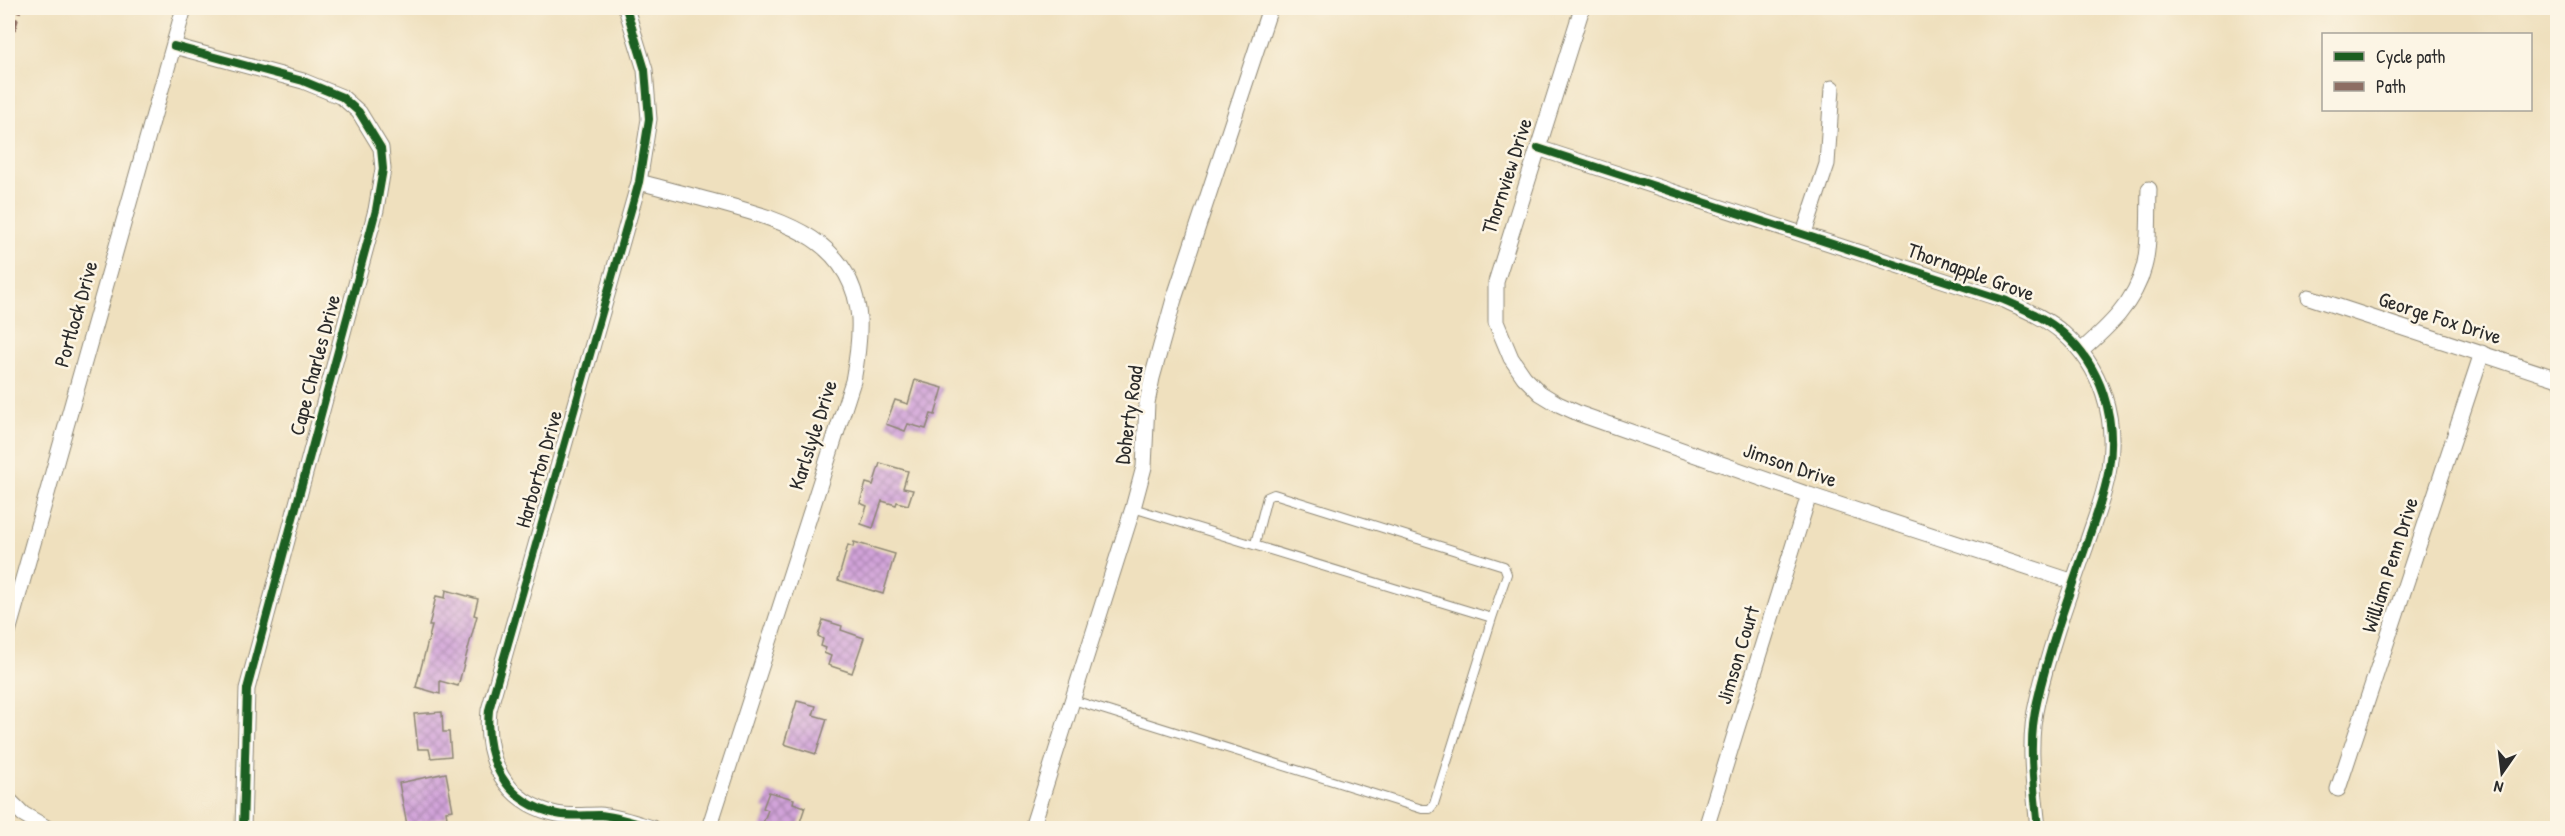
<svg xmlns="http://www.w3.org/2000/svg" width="2565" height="836" font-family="'Patrick Hand',sans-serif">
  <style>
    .building { fill: url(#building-cross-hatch) }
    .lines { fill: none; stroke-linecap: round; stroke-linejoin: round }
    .service-casing { stroke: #8d8674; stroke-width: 10 }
    .minor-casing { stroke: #8d8674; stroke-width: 17 }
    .service { stroke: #fff; stroke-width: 8 }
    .minor { stroke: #fff; stroke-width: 15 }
    .quiet { stroke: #8d6e63; stroke-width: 6; stroke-dasharray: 12 6; stroke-linecap: butt }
    .cycleway-casing { stroke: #fcf5e5; stroke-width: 11 }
    .cycleway { stroke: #1b5e20; stroke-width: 8 }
    .labels { text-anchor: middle; stroke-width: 5; stroke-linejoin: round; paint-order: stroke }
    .street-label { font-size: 21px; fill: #2b2b2b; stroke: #fcf5e5 }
  </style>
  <defs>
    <pattern id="building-cross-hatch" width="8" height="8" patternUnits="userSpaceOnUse" patternTransform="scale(1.5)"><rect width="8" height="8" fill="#d1a3d9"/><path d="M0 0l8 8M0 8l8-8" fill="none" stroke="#aa85b0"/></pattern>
  </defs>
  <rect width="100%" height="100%" fill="#fcf5e5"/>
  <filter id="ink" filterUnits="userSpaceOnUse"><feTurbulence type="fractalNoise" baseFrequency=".0167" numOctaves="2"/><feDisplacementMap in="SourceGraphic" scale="12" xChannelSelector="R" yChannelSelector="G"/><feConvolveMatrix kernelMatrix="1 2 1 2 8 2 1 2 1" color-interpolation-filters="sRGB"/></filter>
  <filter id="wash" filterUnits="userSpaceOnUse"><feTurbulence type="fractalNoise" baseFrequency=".008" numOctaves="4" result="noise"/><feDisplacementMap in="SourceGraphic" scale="24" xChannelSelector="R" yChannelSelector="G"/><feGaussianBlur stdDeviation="1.35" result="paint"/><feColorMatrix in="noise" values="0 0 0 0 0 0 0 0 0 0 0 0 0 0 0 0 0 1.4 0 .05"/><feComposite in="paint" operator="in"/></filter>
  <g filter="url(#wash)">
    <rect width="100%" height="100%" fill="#efe0be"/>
    <g id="blocks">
      <path class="building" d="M915 380 943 388 935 415 931 414 926 429 908 424 905 431 886 424 895 400 908 404Z
        M880 463 908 471 903 488 913 490 908 505 897 502 896 505 882 501 873 528 861 524 867 506 860 503 866 483 873 485Z
        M854 542 895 554 883 594 838 580 848 545 853 547Z
        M446 590 478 599 474 615 477 616 458 686 440 681V694L416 687 432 626H429L436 596 445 598Z
        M823 620 842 626 841 630 864 638 852 673 828 665 831 656 824 653 826 648 821 646 823 639 818 636Z
        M797 701 816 706 813 715 827 719 816 754 784 744Z
        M442 712 443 732H449L451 756 431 758 429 749H418L414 714Z
        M446 773 453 810 446 811 447 817 407 825 399 783Z
        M769 792 794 799 793 803 805 807 798 828H761L768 810 763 808Z"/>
    </g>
  </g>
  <g filter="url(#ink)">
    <use href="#blocks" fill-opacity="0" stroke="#8d8674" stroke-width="1.5"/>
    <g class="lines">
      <g class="service-casing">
        <path id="service" d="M1255 544 1267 497 1274 494 1504 566 1507 574 1492 618
          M1073 700 1422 809H1430L1434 804 1492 618 1133 508"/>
      </g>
      <g class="minor-casing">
        <path id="minor" d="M626 8 645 70 649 119 639 182 489 710C484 760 505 803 557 814 571 817 585 815 599 815 617 816 635 823 652 828
          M1582 8 1496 282V322L1511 358 1524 377 1540 393 1558 404 1580 414 1809 495 2074 582
          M174 46 303 81 342 97 359 112 381 148 383 169 376 210 247 689 243 828
          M1538 148 2004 300C2024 309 2046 318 2063 333 2102 367 2117 418 2109 468 2105 495 2094 521 2086 546 2068 597 2049 649 2037 702 2027 743 2034 787 2038 828
          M639 182C667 189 695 197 723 204 785 221 853 241 859 318 860 339 857 360 853 381L709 828
          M1804 233 1827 164 1832 88
          M2309 297 2558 379
          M2081 351C2107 328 2135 303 2144 267 2150 245 2148 213 2149 189
          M8 632 184 8
          M2338 789 2482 353
          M8 799 23 814 47 828
          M1032 828 1133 508 1144 467 1147 403 1152 378 1174 299 1270 8
          M1706 828 1809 495"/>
      </g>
      <use href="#service" class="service"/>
      <use href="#minor" class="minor"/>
      <path class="quiet" d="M8 47 19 8"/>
      <g class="cycleway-casing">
        <path id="cycleway" d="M626 8 645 70 649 119 639 182 489 710C484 760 505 803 557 814 571 817 585 815 599 815 617 816 635 823 652 828
          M174 46 303 81 342 97 359 112 381 148 383 169 376 210 247 689 243 828
          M1538 148 2004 300C2024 309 2046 318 2063 333 2102 367 2117 418 2109 468 2105 495 2094 521 2086 546 2068 597 2049 649 2037 702 2027 743 2034 787 2038 828"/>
      </g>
      <use href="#cycleway" class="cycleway"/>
    </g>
  </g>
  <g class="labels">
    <g class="street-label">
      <text transform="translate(1507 176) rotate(-72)" y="7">Thornview Drive</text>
      <text transform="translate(1971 272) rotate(20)" y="7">Thornapple Grove</text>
      <text transform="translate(76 314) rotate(-74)" y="7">Portlock Drive</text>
      <text transform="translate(2440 318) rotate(18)" y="7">George Fox Drive</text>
      <text transform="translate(315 365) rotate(-75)" y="7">Cape Charles Drive</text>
      <text transform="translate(1129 415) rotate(-82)" y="7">Doherty Road</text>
      <text transform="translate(813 435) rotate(-72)" y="7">Karlslyle Drive</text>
      <text transform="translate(1790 465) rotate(19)" y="7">Jimson Drive</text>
      <text transform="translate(539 469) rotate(-74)" y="7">Harborton Drive</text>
      <text transform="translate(2390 565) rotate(-72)" y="7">William Penn Drive</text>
      <text transform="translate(1738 655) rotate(-73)" y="7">Jimson Court</text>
    </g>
  </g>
  <rect width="2565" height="836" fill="none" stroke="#fcf5e5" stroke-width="30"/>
  <rect x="2322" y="33" width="210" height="78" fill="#fcf5e5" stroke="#a8a49b" stroke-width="1.5"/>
  <rect x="2334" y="52" width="30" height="9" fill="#1b5e20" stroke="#a8a49b" stroke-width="1.5"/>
  <text x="2376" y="63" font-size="18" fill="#2b2b2b">Cycle path</text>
  <rect x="2334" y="82" width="30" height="9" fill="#8d6e63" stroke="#a8a49b" stroke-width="1.5"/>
  <text x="2376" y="93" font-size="18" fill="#2b2b2b">Path</text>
  <g transform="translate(2502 773) rotate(194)" stroke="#fcf5e5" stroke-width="4.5" paint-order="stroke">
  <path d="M0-4.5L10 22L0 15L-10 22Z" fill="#2b2b2b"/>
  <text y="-9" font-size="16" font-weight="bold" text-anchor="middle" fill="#2b2b2b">N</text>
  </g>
</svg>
